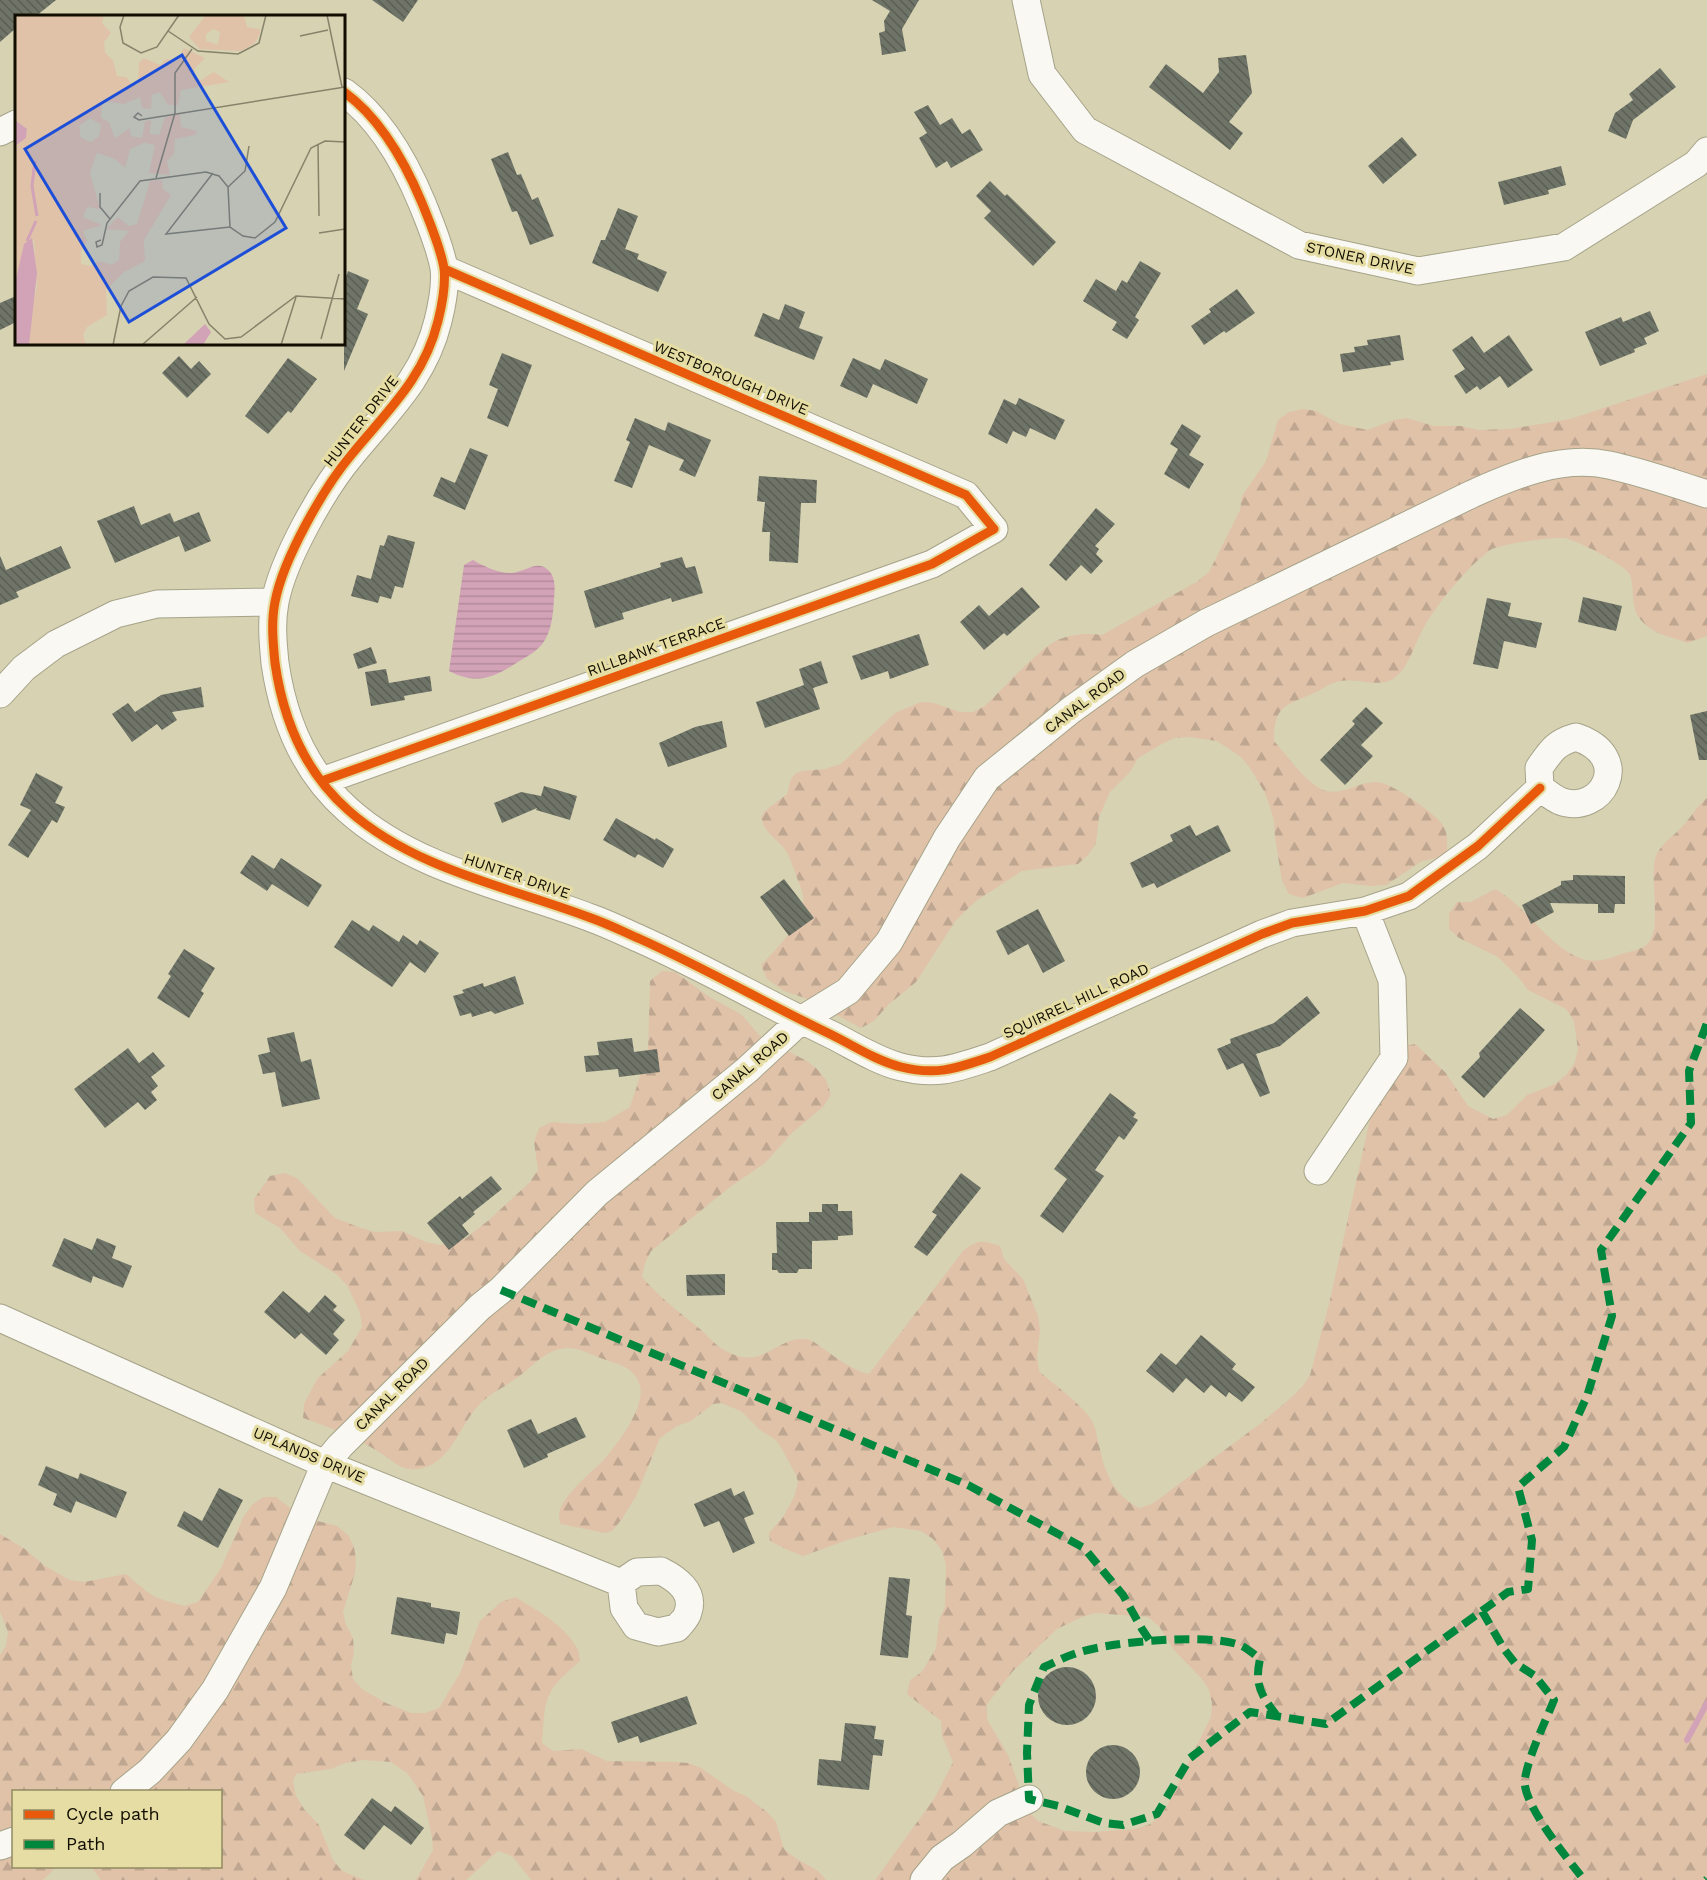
<svg xmlns="http://www.w3.org/2000/svg" width="1707" height="1880" font-family="'Work Sans',sans-serif">
  <style>
    .forest { fill: url(#forest-firs); fill-rule: evenodd }
    .water { fill: url(#water-rules) }
    .lines { fill: none; stroke-linecap: round; stroke-linejoin: round }
    .stream { stroke: #d2a2b7; stroke-width: 6 }
    .building { fill: url(#building-back-hatch) }
    .minor-casing { stroke: #a6a389; stroke-width: 29 }
    .minor { stroke: #f9f8f3; stroke-width: 27 }
    .quiet { stroke: #00873e; stroke-width: 8; stroke-dasharray: 15 8; stroke-linecap: butt }
    .cycleway-casing { stroke: #e5dda3; stroke-width: 13 }
    .cycleway { stroke: #e8590c; stroke-width: 9 }
    .labels { text-anchor: middle; stroke-width: 6; stroke-linejoin: round; paint-order: stroke }
    .street-label { font-size: 15px; fill: #110d00; stroke: #e5dda3 }
    .inset-river { fill: none; stroke: #d2a2b7; stroke-width: 3 }
    .inset-road { fill: none; stroke: #87836b; stroke-width: 1.5 }
    .view { fill: #1d4ed8; fill-opacity: 0.15; stroke: #1d4ed8; stroke-width: 3 }
    .inset-edge { fill: none; stroke: #110d00; stroke-width: 3 }
  </style>
  <defs>
    <pattern id="forest-firs" width="22" height="20" patternUnits="userSpaceOnUse" patternTransform="scale(1.5)"><rect width="22" height="20" fill="#e0c2a9"/><path d="M5 1l3.5 6h-7zM16 11l3.5 6h-7z" fill="#bfa690"/></pattern>
    <pattern id="water-rules" width="6" height="5" patternUnits="userSpaceOnUse" patternTransform="scale(1.5)"><rect width="6" height="5" fill="#d2a2b7"/><path d="M0 2.5h6" fill="none" stroke="#b38a9c"/></pattern>
    <pattern id="building-back-hatch" width="6" height="6" patternUnits="userSpaceOnUse" patternTransform="scale(1.5)"><rect width="6" height="6" fill="#6f7468"/><path d="M-1 5l2 2M0 0l6 6M5-1l2 2" fill="none" stroke="#5a5e53"/></pattern>
  </defs>
  <rect width="100%" height="100%" fill="#d6d2b2"/>
  <path class="forest" d="M1707 374V636L1687 643C1670 636 1653 635 1640 619 1630 606 1635 590 1630 575 1625 564 1576 540 1564 538 1552 537 1501 544 1492 549 1469 564 1438 603 1424 627 1415 643 1410 663 1398 675 1383 690 1359 678 1341 681 1330 682 1322 690 1312 694 1284 706 1274 706 1274 741 1287 755 1306 783 1323 790 1342 797 1359 781 1377 782 1392 783 1433 812 1442 824 1448 832 1447 841 1447 851L1436 858 1422 861 1386 885 1371 886 1343 883 1303 898 1289 894 1282 881 1275 837 1274 821 1270 807 1265 793 1250 768 1241 757 1217 741 1189 737 1175 738 1162 744 1138 758 1130 772 1110 792 1099 817 1096 843 1088 855 1078 864 1022 871 976 901 956 920 916 982 888 1005 874 1021 861 1028 805 998 784 991 767 979 761 965C776 950 807 918 803 895 801 887 797 879 795 872 792 864 789 854 783 847 773 836 765 833 761 817L765 811 787 794 791 779 795 774 802 771 825 769 841 764 895 713 921 702 934 703 960 712H973L985 706C1002 690 1041 646 1060 639 1073 634 1088 633 1102 635L1198 581 1209 572 1240 510 1242 496 1266 461 1278 420 1289 412 1303 409 1316 411 1340 424 1367 430 1394 420 1407 418 1434 426H1461L1478 430 1510 429 1570 419Z
    M1707 798V1880H875L934 1799 953 1762 942 1736 941 1721 907 1694 910 1680 922 1672 936 1648 939 1620 945 1607 946 1565 942 1551 933 1539 921 1531 893 1527 850 1539 803 1556 790 1551 770 1541 769 1533 783 1517 794 1497 798 1482 796 1475 779 1444 773 1438 761 1431 741 1411 721 1403 713 1404 691 1421 677 1426 660 1438 636 1496 622 1519 612 1531 605 1533 561 1524C549 1503 594 1472 606 1457 620 1441 645 1407 640 1386 635 1368 621 1365 606 1360 593 1356 582 1348 567 1348 544 1349 531 1369 514 1380 504 1387 493 1392 484 1400 460 1420 452 1466 417 1469 403 1471 395 1463 385 1456 359 1438 332 1428 303 1418L304 1404 317 1379 348 1351 362 1327 360 1313 347 1285 336 1274 300 1251 280 1228 255 1213 254 1199 270 1176 284 1173 297 1178 335 1218 361 1228 375 1232 402 1231 426 1242 440 1245 466 1238 489 1220 530 1182 538 1170 534 1142 539 1128 552 1122 578 1124 605 1122 630 1107 648 1052 650 981 662 971 675 972 708 996 742 1015 759 1035 770 1042 807 1061 817 1069 826 1080 831 1094 824 1106 792 1133 765 1163 730 1187 651 1251 645 1263 642 1277C659 1297 680 1313 700 1329 708 1336 715 1345 724 1350 735 1356 746 1360 759 1356 776 1350 791 1334 810 1340 815 1342 821 1347 825 1350 840 1360 852 1370 869 1374L963 1251C977 1239 983 1240 1000 1246L1004 1259 1023 1279 1038 1316 1040 1330 1037 1357 1039 1371C1051 1382 1082 1405 1090 1418 1096 1427 1097 1438 1100 1449 1105 1474 1115 1496 1139 1508L1152 1504 1261 1423 1293 1396 1303 1386 1310 1375 1329 1304 1372 1110 1401 1047 1415 1044 1445 1072 1468 1106 1493 1119 1507 1115 1527 1095 1555 1084 1566 1075 1574 1064 1578 1050 1574 1021 1566 1009 1528 990 1519 978 1498 957 1459 938 1449 929V914L1457 902H1471L1495 889C1527 906 1546 945 1580 958 1594 964 1608 959 1621 954 1630 951 1638 951 1646 945 1664 932 1648 877 1656 856 1661 844 1671 838 1680 829 1690 819 1696 807 1707 798ZM1095 1613 1148 1617 1159 1626 1173 1649 1202 1679 1209 1690 1212 1703 1211 1717 1168 1804 1161 1815 1150 1824 1136 1829 1093 1832 1065 1831 1038 1821 1028 1811 1008 1755 987 1719V1704L1013 1671 1057 1629 1082 1617Z
    M263 1497H276L298 1514 310 1519 337 1526 348 1535 354 1547 356 1560 355 1573 343 1612 346 1625 353 1638 354 1652 351 1665 353 1679 362 1689 386 1703 411 1713H425L439 1708 460 1673 480 1621 501 1602 515 1597C535 1609 566 1626 577 1648 579 1651 579 1657 580 1661 543 1693 546 1696 542 1743L553 1751 581 1749 607 1761 675 1762 688 1763 701 1768 734 1791 746 1796 767 1812 776 1822 784 1849 794 1857 818 1871 826 1880H531L512 1856 498 1851 466 1880H416L433 1850 432 1837 423 1796 408 1774 391 1762 363 1760 345 1763 331 1769 296 1774 293 1781 296 1796 304 1809 319 1825 333 1860 342 1871 364 1880H101L91 1867 220 1866V1792H14V1866L56 1867 43 1880H0V1655L6 1646 8 1632 0 1612V1534L25 1549 45 1566 70 1580 84 1582 126 1574 146 1591 157 1598 184 1606 198 1602 221 1568 244 1516 252 1505Z"/>
  <path class="water" d="M473 560C483 566 500 574 512 573 524 572 537 560 547 569 556 576 555 588 554 599 553 614 552 630 543 643 538 650 528 656 521 660 495 677 478 686 449 671L464 565Z"/>
  <g class="lines">
    <path class="stream" d="M1687 1740 1707 1703"/>
  </g>
  <path class="building" d="M0 0H56L36 16H16V28L0 42Z
    M372 0H418L403 22Z
    M872 0H919L902 29 906 51 882 55 879 33 885 31 884 21 890 11Z
    M1246 55 1252 93 1229 122 1243 133 1230 150 1149 87 1166 64 1203 93 1219 72 1218 58Z
    M1660 68 1676 87 1633 120 1626 139 1608 131 1615 113 1633 100 1629 94Z
    M928 105 940 125 952 118 962 134 970 129 983 150 951 168 947 161 936 168 919 138 927 133 914 112Z
    M1402 137 1417 155 1383 184 1368 166Z
    M508 152 517 175 521 174 532 200 538 197 554 236 530 245 517 211 512 212 491 159Z
    M1561 166 1566 185 1548 190 1549 194 1504 205 1498 182Z
    M990 181 1005 196 1007 194 1056 242 1033 266 984 218 991 211 976 196Z
    M618 208 638 216 625 249 639 254 637 259 667 272 658 292 592 263 601 240H605Z
    M1140 261 1161 273 1135 317 1139 320 1127 339 1112 330 1117 322 1083 301 1096 279 1116 291 1122 280 1127 283Z
    M348 271 369 280 357 309 368 314 344 371V283Z
    M1237 289 1255 313 1226 333 1224 331 1204 345 1191 326 1211 312 1209 309Z
    M16 296V322L0 330V303Z
    M785 304 805 312 799 328 823 337 814 360 754 336 763 313 779 320Z
    M1650 311 1659 331 1644 338 1647 344 1634 349 1635 352 1600 366 1585 332 1621 317 1623 322Z
    M1400 335 1404 360 1390 362 1391 365 1343 372 1340 354 1355 352 1354 347 1368 345 1367 340Z
    M1509 335 1533 370 1508 388 1500 376 1480 390 1477 386 1466 394 1454 376 1465 369 1452 350 1472 336 1484 353Z
    M502 353 532 365 508 427 487 418 498 389 489 385Z
    M179 356 191 369 199 361 211 374 187 398 162 373Z
    M288 358 317 379 291 413 288 411 268 434 245 416Z
    M853 358 880 370 885 359 928 379 917 404 873 384 867 398 840 386Z
    M1019 398 1065 420 1055 440 1030 428 1026 437 1013 431 1007 444 988 434 1004 399 1016 405Z
    M635 418 665 431 668 422 711 440 695 477 679 470 684 460 649 445 632 488 614 481 630 442 626 440Z
    M1182 424 1201 436 1189 455 1204 464 1189 489 1164 474 1178 449 1170 444Z
    M470 448 488 455 465 510 433 496 441 477 455 483Z
    M759 476 817 480 816 503H801L798 563 769 561 770 532H762L765 502 757 501Z
    M134 506 141 525 170 513 174 522 199 512 211 541 185 552 179 536 115 563 97 521Z
    M1096 508 1115 524 1095 546 1099 549 1096 554 1103 561 1091 574 1081 565 1066 581 1049 565Z
    M388 535 415 542 403 588 395 586 391 599 380 596 378 603 351 596 357 575 371 579 380 545 384 546Z
    M61 546 71 568 16 592 19 597 0 605V556L6 570Z
    M682 557 686 568 695 566 703 593 672 602 671 598 622 613 624 619 595 628 584 591 661 567 660 563Z
    M1022 587 1040 607 1007 636 1004 633 984 650 960 622 979 605 989 616Z
    M1583 597 1622 606 1616 631 1578 622Z
    M1487 598 1511 603 1508 616 1542 623 1536 648 1504 641 1498 669 1473 664Z
    M919 634 929 665 890 679 888 671 861 680 852 656Z
    M371 647 377 663 358 669 353 654Z
    M821 661 828 683 813 688 820 709 765 728 756 702 804 685 799 669Z
    M386 669 389 683 430 676 432 691 404 696 405 700 371 706 365 672Z
    M201 687 204 707 172 712 177 720 162 730 157 724 132 742 112 714 128 703 135 712 161 695Z
    M1366 707 1383 723 1361 745 1373 756 1345 785 1320 760 1355 724 1352 721Z
    M1707 711V760H1699L1690 715Z
    M722 721 727 747 668 767 659 743 695 727Z
    M36 773 63 787 55 803 65 807 57 823 52 820 28 858 8 845 31 810 20 805Z
    M544 786 577 796 570 820 536 810 537 808 502 823 494 803 521 792 541 796Z
    M616 818 655 840 656 838 674 849 663 868 638 854 635 858 603 840Z
    M1190 825 1196 836 1218 825 1231 851 1157 888 1154 883 1142 888 1130 863 1173 841 1170 835Z
    M252 855 274 869 281 858 322 885 308 907 272 884 267 891 240 873Z
    M1573 875 1625 876V904H1615L1614 913H1598V904L1550 903 1554 912 1531 924 1522 905 1561 885V881L1573 880Z
    M784 879 814 918 789 936 760 897Z
    M1038 909 1065 961 1043 973 1028 944 1008 955 996 931Z
    M352 920 369 931 373 925 399 942 403 935 417 945 420 940 439 953 425 973 410 962 392 987 334 947Z
    M184 949 215 968 201 991 204 993 189 1018 157 998 171 976 168 974Z
    M515 976 524 1004 495 1014 491 1011 472 1017 471 1013 460 1016 453 996 464 993 462 990 483 983 484 987Z
    M1307 996 1320 1013 1280 1046 1256 1054 1270 1093 1260 1097 1243 1063 1227 1070 1217 1049 1231 1043 1230 1039 1274 1023Z
    M1520 1008 1545 1030 1484 1098 1461 1077 1480 1057 1479 1053Z
    M294 1032 301 1062 311 1059 320 1099 282 1107 275 1072 263 1074 258 1055 270 1052 267 1038Z
    M632 1038 634 1052 657 1049 660 1072 619 1077 618 1069 586 1072 584 1056 599 1055 597 1042Z
    M128 1048 139 1063 153 1052 165 1066 151 1077 158 1086 151 1092 157 1100 145 1110 138 1102 105 1128 74 1089Z
    M1110 1093 1136 1113 1133 1117 1138 1120 1124 1140 1119 1136 1095 1170 1104 1176 1063 1233 1040 1216 1067 1179 1054 1169Z
    M961 1173 981 1188 927 1256 914 1247 937 1215 932 1212Z
    M491 1176 502 1189 473 1212 475 1214 462 1225 469 1234 449 1250 427 1223 460 1196 462 1199Z
    M822 1204H838V1211H852L853 1235 838 1236V1240L812 1241V1269H799L797 1273H779L777 1270H772V1253H777L776 1222H809V1212H822Z
    M64 1238 92 1250 97 1238 116 1246 112 1258 132 1266 123 1288 93 1276 91 1283 52 1266Z
    M725 1274V1295L687 1296 686 1275Z
    M283 1291 309 1313 325 1295 337 1306 333 1310 345 1320 333 1334 339 1340 326 1355 301 1333 295 1339 264 1312Z
    M1201 1335 1236 1364 1232 1369 1255 1387 1242 1402 1229 1392 1226 1397 1211 1385 1204 1393 1186 1378 1173 1393 1146 1371 1161 1353 1176 1365Z
    M576 1417 586 1437 547 1454 548 1457 524 1468 507 1430 531 1419 538 1434Z
    M46 1466 78 1479 80 1473 127 1492 116 1518 76 1501 71 1513 53 1505 57 1494 38 1485Z
    M219 1488 243 1500 218 1548 177 1526 184 1511 202 1521Z
    M731 1488 734 1496 744 1491 754 1514 744 1518 755 1543 733 1553 719 1521 704 1527 694 1504Z
    M889 1577 910 1579 906 1615 912 1616 908 1658 880 1655Z
    M397 1597 431 1603V1607L460 1612 457 1635 446 1633 444 1644 391 1634Z
    M1038 1696a29 29 0 1 1 58 0a29 29 0 1 1-58 0Z
    M687 1696 697 1724 640 1743 638 1736 618 1743 611 1722Z
    M845 1723 876 1726 874 1739 884 1740 882 1756 873 1755 869 1790 817 1785 819 1759 841 1761Z
    M1086 1772a27 27 0 1 1 54 0a27 27 0 1 1-54 0Z
    M372 1798 391 1812 395 1806 424 1828 411 1845 384 1825 364 1850 344 1835Z"/>
  <g class="lines">
    <g class="minor-casing">
      <path id="minor" d="M1026 0 1042 74 1085 130 1299 245 1418 271 1564 247 1696 164 1707 151
        M344 92C380 118 405 162 422 203 430 223 440 246 444 268 446 285 442 305 438 321 424 378 388 410 352 454 324 487 283 559 275 602 271 622 273 643 275 663 283 719 305 772 348 810 415 870 510 887 591 918 608 924 624 932 640 939 705 968 767 1004 832 1035 854 1046 877 1061 901 1067 937 1076 957 1068 990 1057L1262 934 1292 923 1365 911 1409 896 1478 846 1540 788
        M0 132 16 124
        M0 694 24 668 56 644 116 614 157 604 275 602
        M1576 737C1636 757 1601 817 1560 801 1553 798 1546 792 1540 788L1539 768C1551 751 1555 743 1576 737Z
        M322 781 932 564 994 529 966 495 444 269
        M1318 1171 1394 1058 1392 980 1365 911
        M0 1318 325 1464 621 1583
        M661 1571C677 1579 695 1592 688 1612 687 1618 680 1624 677 1628L658 1632 636 1626 624 1608 621 1583 637 1572Z
        M124 1792 150 1771 179 1740 215 1690 273 1588 325 1464 340 1446 480 1307 501 1290 597 1193 747 1070 801 1020 848 991 889 942 947 838 987 778 1071 710 1135 664 1206 623 1472 494C1514 475 1561 455 1609 465 1642 472 1675 484 1707 494
        M0 1846 14 1841
        M924 1880 942 1858 962 1844 998 1813 1029 1799"/>
    </g>
    <use href="#minor" class="minor"/>
    <path class="quiet" d="M501 1290 968 1485 1084 1548 1123 1595 1142 1629 1150 1641
      M1482 1611 1504 1649 1515 1663 1535 1676 1554 1700C1544 1725 1530 1752 1525 1778 1520 1802 1569 1860 1584 1880
      M1277 1716C1262 1696 1254 1686 1260 1659 1255 1655 1248 1649 1242 1646 1212 1632 1105 1642 1074 1654 1064 1657 1054 1663 1044 1667L1029 1705 1027 1753 1029 1799 1058 1806 1104 1823 1123 1825 1157 1814 1190 1758 1250 1712 1326 1724 1508 1592 1528 1589 1532 1540 1518 1487 1564 1447 1587 1396 1612 1316 1601 1250 1691 1123 1689 1071 1707 1023
      M1706 1880 1707 1879"/>
    <g class="cycleway-casing">
      <path id="cycleway" d="M344 92C380 118 405 162 422 203 430 223 440 246 444 268 446 285 442 305 438 321 424 378 388 410 352 454 324 487 283 559 275 602 271 622 273 643 275 663 283 719 305 772 348 810 415 870 510 887 591 918 608 924 624 932 640 939 705 968 767 1004 832 1035 854 1046 877 1061 901 1067 937 1076 957 1068 990 1057L1262 934 1292 923 1365 911 1409 896 1478 846 1540 788
        M322 781 932 564 994 529 966 495 444 269"/>
    </g>
    <use href="#cycleway" class="cycleway"/>
  </g>
  <g class="labels">
    <g class="street-label">
      <text transform="translate(1360 258) rotate(12)" y="5">STONER DRIVE</text>
      <text transform="translate(731 378) rotate(23)" y="5">WESTBOROUGH DRIVE</text>
      <text transform="translate(361 421) rotate(-52)" y="5">HUNTER DRIVE</text>
      <text transform="translate(656 647) rotate(-20)" y="5">RILLBANK TERRACE</text>
      <text transform="translate(1085 701) rotate(-37)" y="5">CANAL ROAD</text>
      <text transform="translate(517 876) rotate(19)" y="5">HUNTER DRIVE</text>
      <text transform="translate(1076 1001) rotate(-25)" y="5">SQUIRREL HILL ROAD</text>
      <text transform="translate(750 1066) rotate(-41)" y="5">CANAL ROAD</text>
      <text transform="translate(392 1394) rotate(-45)" y="5">CANAL ROAD</text>
      <text transform="translate(309 1455) rotate(23)" y="5">UPLANDS DRIVE</text>
    </g>
  </g>
  <g transform="translate(15 15)">
    <rect width="330" height="330" fill="#d6d2b2"/>
    <path d="M0 0H89L87 8 96 18 89 27 90 38 98 45 102 61 111 62 116 68 123 70 124 48 129 43 145 50 151 44 162 46 169 33 190 43 179 54 180 63 186 65 199 57 214 67 166 75 163 90H153L145 77 137 80 136 94 127 93 125 82 109 89 87 86 86 103 94 107 100 123 115 113 116 121 127 123 130 106 136 105 135 119 144 120 150 102 165 99 166 112 182 116 180 120 160 124 159 139 152 146 155 160 134 158 140 130 129 128 115 134 110 153 100 144 82 138 75 158 85 194 72 192 68 202 87 210 68 216 72 226 66 237V249L76 251 83 246 97 250 104 245 105 227 114 216 91 214 103 202 114 211 122 209 135 166 147 165 148 174 156 180 129 225 130 246 109 257 91 275 92 300 72 312 68 320 71 330H14V305L22 272 19 225 8 232 0 294V131L11 123 12 114 0 105ZM75 103 86 110 84 121 76 127 66 123 64 111ZM191 0H229L232 12 245 14V19L239 29 225 36 185 34 174 22ZM198 14 205 17 203 30 191 26V19Z" fill="#e0c2a9" fill-rule="evenodd"/>
    <path d="M0 105 12 114 11 123 0 131ZM17 223 22 258 14 330H0L1 264 9 229ZM190 309 196 317 188 330H168Z" fill="#d2a2b7"/>
    <path class="inset-river" d="M20 146 17 171 22 201M12 226 21 206"/>
    <path class="inset-road" d="M109 0 105 12 108 28 126 38 142 32 164 0M312 0 327 72M153 16 183 36 223 39 244 28 251 0M285 21 313 15M127 101 123 98 119 102 124 105 330 72M303 129 304 201M198 158 151 219 215 212M141 163 160 98V58L177 34M213 172 230 156 234 131M85 178V192L95 204M304 218 330 214M86 225 81 227 82 232 87 230 92 208 125 166 191 157 204 161 213 172 215 212 228 221 240 223 260 207 296 133 310 126 330 127M306 324 324 259M98 330 106 291 114 276 138 262 171 263 194 309 210 324 226 322 281 281 330 284M127 330 182 282M266 330 281 282"/>
    <path class="view" d="M167 40 271 213 114 307 10 134Z"/>
    <rect width="330" height="330" class="inset-edge"/>
  </g>
  <rect x="12" y="1790" width="210" height="78" fill="#e5dda3" stroke="#908a62" stroke-width="1.5"/>
  <rect x="24" y="1810" width="30" height="9" fill="#e8590c" stroke="#908a62" stroke-width="1.5"/>
  <text x="66" y="1820" font-size="18" fill="#110d00">Cycle path</text>
  <rect x="24" y="1840" width="30" height="9" fill="#00873e" stroke="#908a62" stroke-width="1.5"/>
  <text x="66" y="1850" font-size="18" fill="#110d00">Path</text>
</svg>
